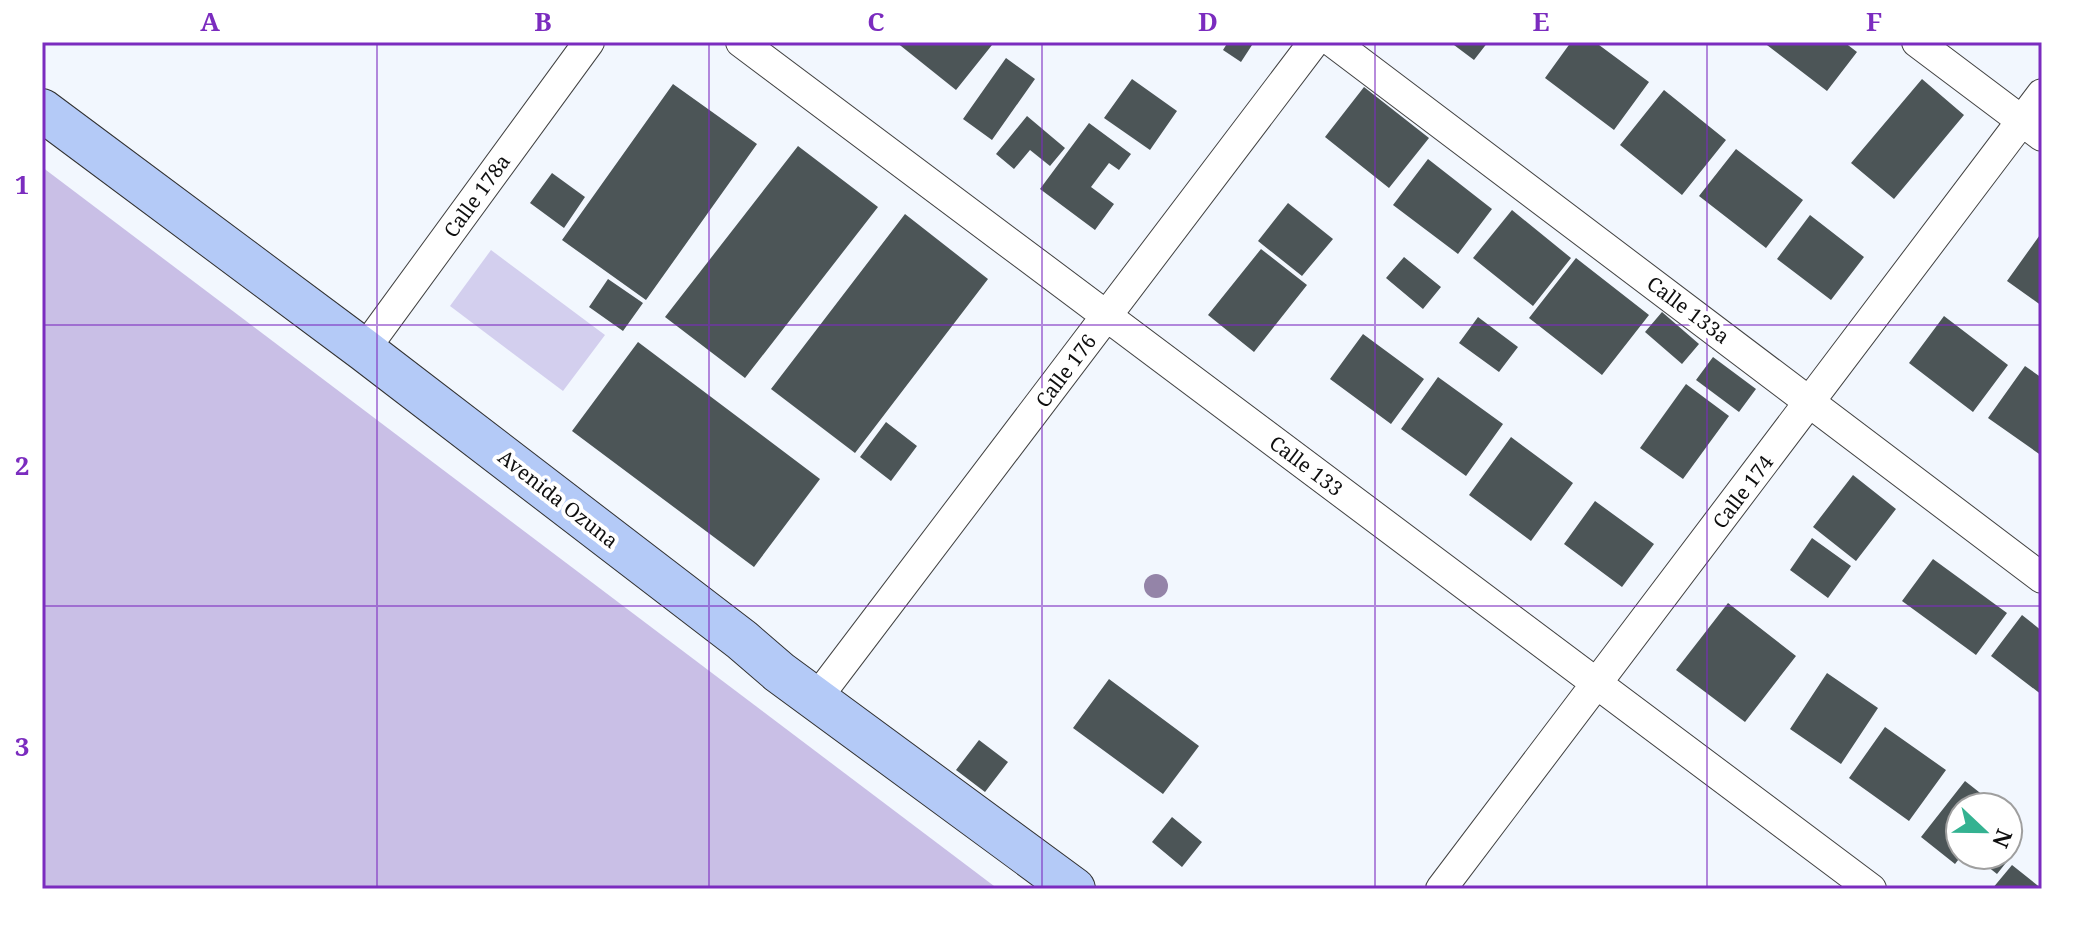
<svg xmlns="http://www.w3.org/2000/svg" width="2084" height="931" font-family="'Noto Serif',serif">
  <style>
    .green { fill: #c9bfe6 }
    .pitch { fill: #d3cfee }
    .building { fill: #4c5557 }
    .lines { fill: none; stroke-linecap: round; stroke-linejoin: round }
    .minor-casing { stroke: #424242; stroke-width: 32 }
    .secondary-casing { stroke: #313131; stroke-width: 44 }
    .minor { stroke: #fff; stroke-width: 30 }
    .secondary { stroke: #b4caf7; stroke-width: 42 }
    .tree { fill: #9484a8 }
    .grid { fill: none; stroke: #7b2cbf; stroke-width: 2; stroke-opacity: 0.55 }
    .labels { text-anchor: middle; stroke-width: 8; stroke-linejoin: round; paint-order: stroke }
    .street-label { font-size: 20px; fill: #0f0f0f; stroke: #fff }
    .neatline { fill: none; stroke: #7b2cbf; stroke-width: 3 }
    .grid-label { font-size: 26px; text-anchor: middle; font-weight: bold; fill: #7b2cbf }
  </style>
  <rect width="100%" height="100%" fill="#f2f7fe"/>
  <path class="green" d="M42 167 998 889H42Z"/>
  <path class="pitch" d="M491 250 605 335 563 391 450 306Z"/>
  <path class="building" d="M896 42H989L992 45 956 90Z
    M1228 42H1254L1241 62 1223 50Z
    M1450 42H1488L1474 60Z
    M1571 42H1595L1649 82 1614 130 1545 78Z
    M1763 42H1844L1857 52 1827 91Z
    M1006 58 1035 79 992 140 963 119Z
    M1132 79 1177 111 1150 150 1104 118Z
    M1922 79 1964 115 1894 199 1851 163Z
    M673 84 757 144 646 300 562 240Z
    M1364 87 1429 138 1389 188 1325 137Z
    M1664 90 1726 140 1682 195 1620 145Z
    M1027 116 1065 148 1050 166 1030 150 1014 169 996 154Z
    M1089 123 1131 154 1119 170 1109 163 1091 187 1114 204 1095 230 1040 189Z
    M798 146 878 207 745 378 665 317Z
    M1736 149 1803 200 1766 248 1699 196Z
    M1428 159 1492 209 1458 254 1393 205Z
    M552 173 585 197 564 228 530 203Z
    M1288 203 1333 239 1302 276 1258 241Z
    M1512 210 1571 258 1533 306 1473 258Z
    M905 214 988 279 855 453 771 389Z
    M1810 215 1864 257 1831 300 1777 259Z
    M2042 232V306L2007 281Z
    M1261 249 1307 285 1254 352 1208 315Z
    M1404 257 1441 287 1423 309 1386 278Z
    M1576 258 1649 315 1602 375 1529 318Z
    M608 279 643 303 623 331 589 307Z
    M1662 312 1699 344 1682 364 1645 332Z
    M1944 316 2008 365 1973 412 1909 363Z
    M1478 317 1518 347 1499 372 1459 343Z
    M1363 334 1424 379 1391 424 1330 379Z
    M638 342 820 479 754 567 572 431Z
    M1713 357 1756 389 1739 412 1696 380Z
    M2025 366 2042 378V456L1988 418Z
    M1438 377 1503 424 1466 476 1401 429Z
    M1686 384 1729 416 1683 479 1640 448Z
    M886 422 917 446 891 481 860 457Z
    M1511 437 1573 483 1531 541 1469 495Z
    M1853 475 1896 509 1856 561 1813 527Z
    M1595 501 1654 544 1622 587 1564 544Z
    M1812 538 1851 566 1828 598 1790 570Z
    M1933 559 2007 613 1976 655 1902 601Z
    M1728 603 1796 656 1745 722 1676 670Z
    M2022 615 2042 631V695L1991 656Z
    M1827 673 1878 708 1841 764 1790 729Z
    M1109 679 1199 746 1163 794 1073 728Z
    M1885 727 1946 770 1909 821 1849 778Z
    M979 740 1008 762 985 792 956 770Z
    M1965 781 1998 807H1960V855H1962L1955 864 1921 837Z
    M1172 817 1202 842 1182 867 1152 842Z
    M2008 842 2017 849 1997 874 1973 855H2008Z
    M2012 865 2042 889H1992Z"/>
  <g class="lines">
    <g class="minor-casing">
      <path id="minor" d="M741 42 1871 889
        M1333 42 2042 578
        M1917 42 2042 136
        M364 350 589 42
        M816 699 1314 42
        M1441 889 2042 94"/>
    </g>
    <g class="secondary-casing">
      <path id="secondary" d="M42 110 364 350 742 640 779 672 1074 889"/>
    </g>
    <use href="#minor" class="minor"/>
    <use href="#secondary" class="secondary"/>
  </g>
  <circle class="tree" cx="1156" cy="586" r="12"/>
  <path class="grid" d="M377 42V889M709 42V889M1042 42V889M1375 42V889M1707 42V889M42 325H2042M42 606H2042"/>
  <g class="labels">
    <g class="street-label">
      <text transform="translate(477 196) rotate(-54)" y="7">Calle 178a</text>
      <text transform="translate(1688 310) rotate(37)" y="7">Calle 133a</text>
      <text transform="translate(1066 371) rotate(-53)" y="7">Calle 176</text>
      <text transform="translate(1306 466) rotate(37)" y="7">Calle 133</text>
      <text transform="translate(1743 492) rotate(-53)" y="7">Calle 174</text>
      <text transform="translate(558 499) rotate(38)" y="7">Avenida Ozuna</text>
    </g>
  </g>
  <rect width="2084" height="931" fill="none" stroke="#ffffff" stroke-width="88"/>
  <g transform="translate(1984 831) rotate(112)"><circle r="38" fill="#ffffff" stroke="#9f9f9f" stroke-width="2"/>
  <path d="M0-6L14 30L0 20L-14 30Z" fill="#34b291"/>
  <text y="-12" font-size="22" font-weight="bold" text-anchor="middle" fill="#0f0f0f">N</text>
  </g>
  <rect x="44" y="44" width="1996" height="843" class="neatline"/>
  <g class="grid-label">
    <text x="210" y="31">A</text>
    <text x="543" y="31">B</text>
    <text x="876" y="31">C</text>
    <text x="1208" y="31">D</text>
    <text x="1541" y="31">E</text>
    <text x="1874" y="31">F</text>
    <text x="22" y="194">1</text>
    <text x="22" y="475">2</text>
    <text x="22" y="756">3</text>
  </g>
</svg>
